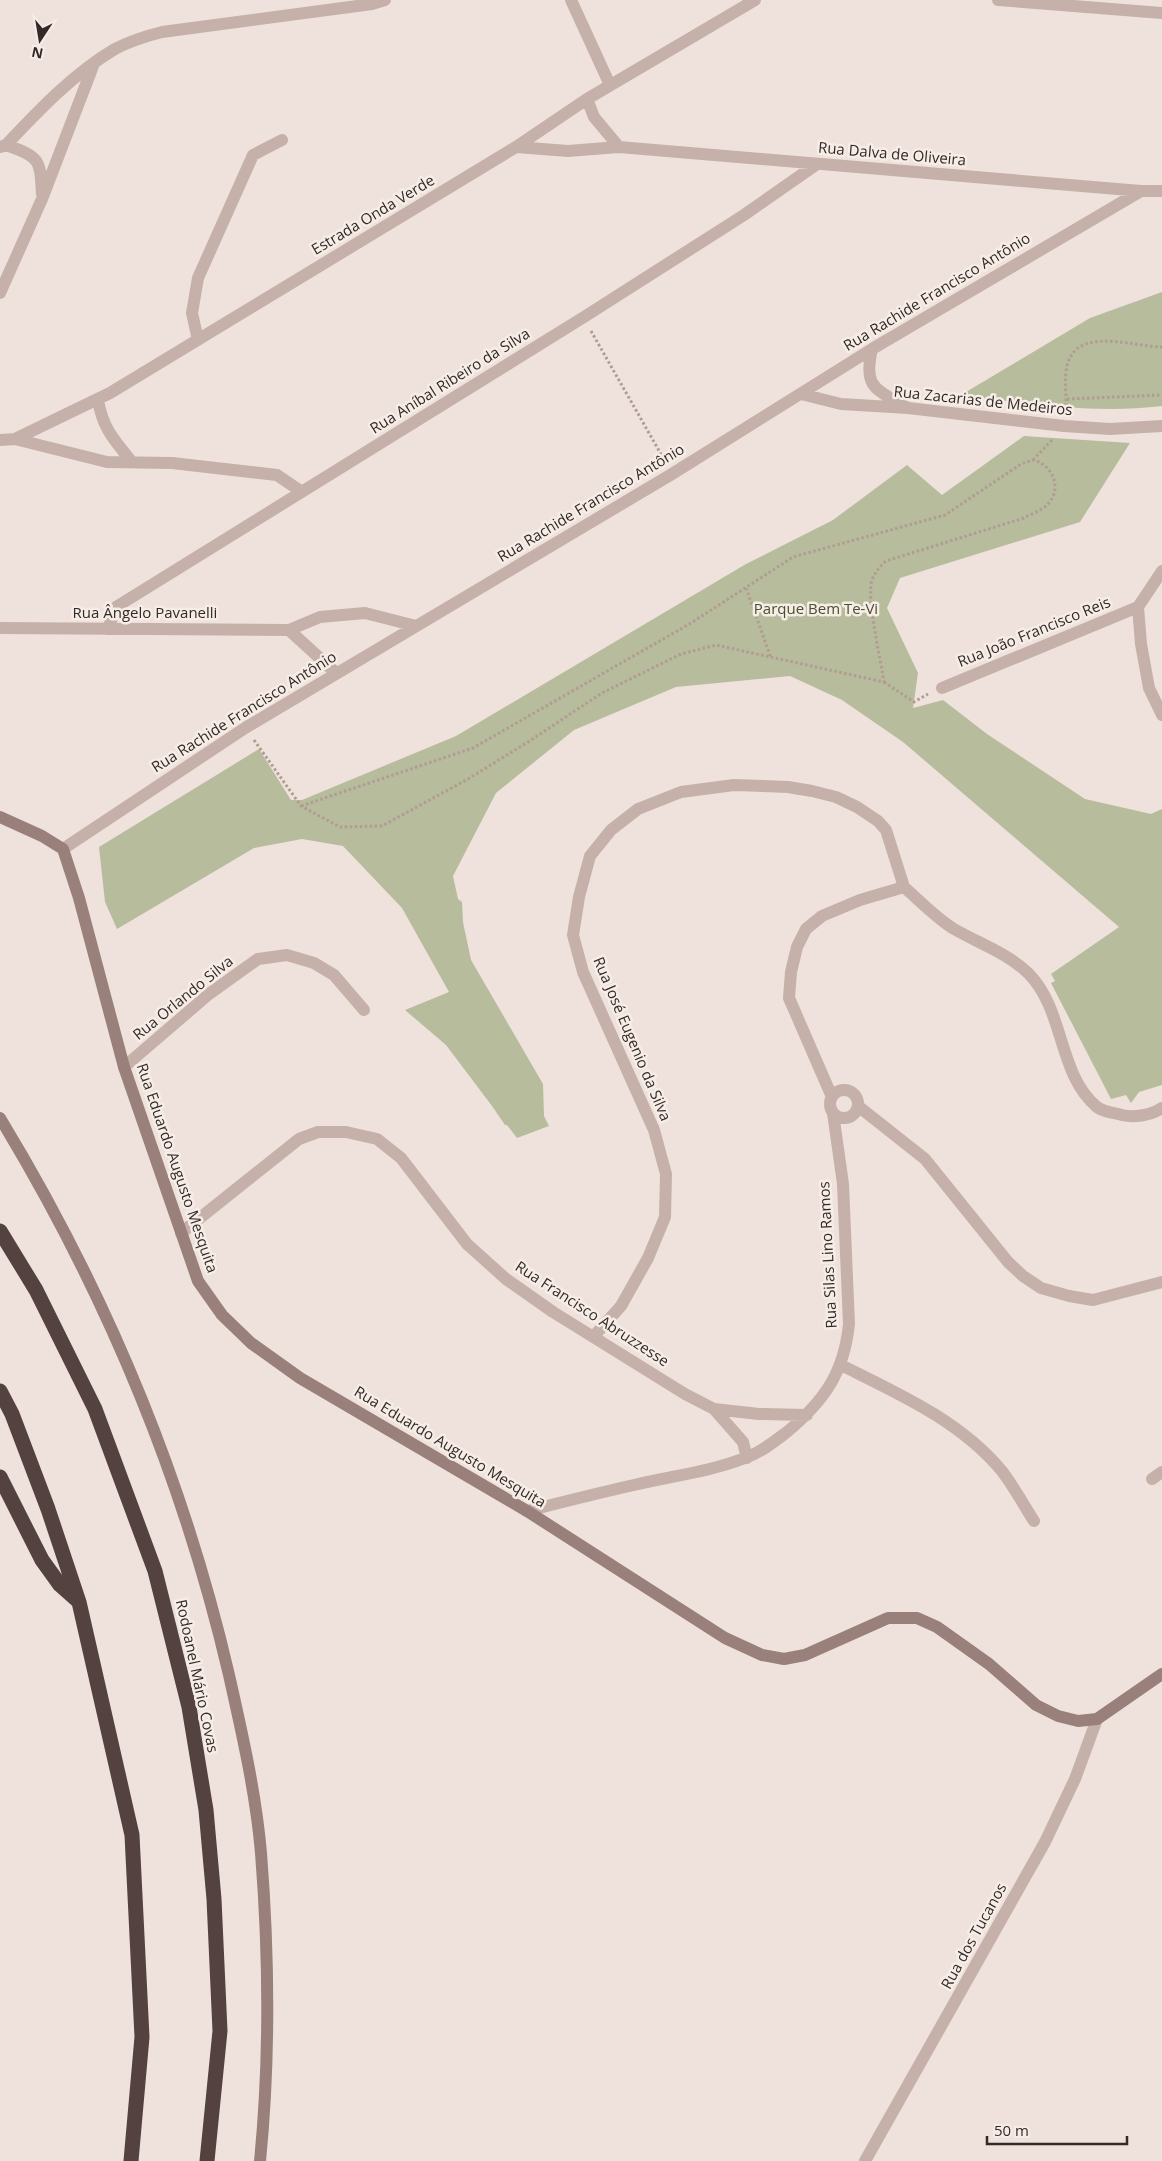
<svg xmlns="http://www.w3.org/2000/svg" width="1162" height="2161" font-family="'Open Sans',sans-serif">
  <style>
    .green { fill: #b7bc9d }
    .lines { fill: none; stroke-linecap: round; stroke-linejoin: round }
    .path { stroke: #b19b93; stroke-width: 3; stroke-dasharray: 2.5 2.5; stroke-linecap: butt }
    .minor { stroke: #c5b1a9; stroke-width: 12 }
    .secondary { stroke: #99807b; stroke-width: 12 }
    .motorway { stroke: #534240; stroke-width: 15 }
    .labels { text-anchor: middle; stroke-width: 5; stroke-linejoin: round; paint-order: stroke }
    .street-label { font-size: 15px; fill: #332928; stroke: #f7ede7 }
    .park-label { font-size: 15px; fill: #494f2f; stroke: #f7ede7 }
  </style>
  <rect width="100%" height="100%" fill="#efe2dc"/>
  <path class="green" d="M1162 292V406C1096 414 1027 404 961 395L1090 318Z
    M1024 436 1130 443 1080 522 900 578 887 608 918 673 913 708 943 700 987 734 1085 799 1151 814 1162 809V1085L1139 1092 1131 1103 1126 1095 1111 1099 1051 983 1055 981 1051 974 1119 927 903 742 842 700 790 676 676 687 574 730 496 793 453 876 458 899 462 902 463 922 471 960 543 1084 544 1116 549 1126 517 1138 507 1125H505L492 1106 446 1045 405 1010 449 992 402 908 343 846 302 839 254 848 117 929 105 902 99 847 259 749 291 800H302L456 736 746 564 833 520 907 465 942 495Z"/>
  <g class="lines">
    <path class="path" d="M591 331 666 463
      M1067 399 1162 395
      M1066 411C1067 398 1064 385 1066 372 1071 323 1133 347 1162 347
      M1033 460 1052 440
      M746 588 771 658
      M884 682 914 702 928 694
      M254 740 301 806 340 827 382 826 468 779 528 742 602 693 681 654 716 645 884 682C881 661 866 597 872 580 875 572 880 566 886 561L1024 518C1031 514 1043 510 1048 504 1063 488 1052 464 1033 460L1021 464 945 515 793 557 691 623 473 748 301 806"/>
    <path class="minor" d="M571 0 610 85
      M998 0 1162 13
      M587 99 594 117 619 147
      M6 145C40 157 40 159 42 194
      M0 147 6 145C38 111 74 73 115 49 130 41 146 36 162 32L372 4 385 0
      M516 147 568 151 619 147 1141 191H1162
      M0 293 42 199 93 66
      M198 340 192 313 198 278 253 155 282 140
      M872 349C863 388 876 389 906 407
      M801 394 841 404 908 408 1064 426 1110 429 1162 426
      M98 400C103 429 114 440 132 462
      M15 439 107 462 172 463 277 475 302 492
      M0 440 15 439 110 393 516 147 587 99 755 0
      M1162 571 1138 607 1141 644 1149 688 1162 715
      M0 628 289 630
      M108 629 116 607 584 317 744 215 817 164
      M336 673 289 630 320 617 365 613 416 626
      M942 688 1138 607
      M63 849 245 728 672 474 872 349 1141 191
      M904 887C920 901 936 918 954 929 978 943 1008 953 1029 974 1065 1011 1058 1075 1097 1107 1103 1112 1115 1113 1122 1115 1134 1118 1152 1115 1162 1108
      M124 1067 209 994 258 959 287 955 314 963 334 975 364 1010
      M830 1104a14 14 0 1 1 28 0a14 14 0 1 1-28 0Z
      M832 1097 789 998 791 972 797 947 806 929 822 916 860 900 904 887
      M858 1106 925 1159 1008 1262 1023 1276 1041 1288 1069 1296 1093 1300 1162 1282
      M181 1233 299 1139 318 1132H346L377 1139 401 1158 467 1244 506 1279 553 1312 685 1394 714 1409 743 1442 747 1458
      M594 1336 621 1306 648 1258 665 1217 666 1174 654 1130 583 972 573 935 579 897 590 856 611 830 638 809 681 792 734 785 788 787 812 791 836 797 857 807 878 821 886 830 904 887
      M841 1365C897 1393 959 1420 1001 1470 1013 1485 1023 1504 1034 1521
      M714 1409 759 1414 807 1415
      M1152 1479 1162 1472
      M527 1511C563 1502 598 1493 634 1485 671 1476 709 1472 745 1458 760 1453 775 1441 787 1432 824 1401 844 1373 849 1324L843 1184 833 1113
      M865 2161 1045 1842 1075 1779 1097 1719"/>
    <path class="secondary" d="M0 817 42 836 63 849 79 898 124 1067 198 1281 222 1315 251 1343 300 1378 527 1511 725 1638 762 1655 784 1659 805 1655 888 1618H917L937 1627 989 1664 1036 1705 1058 1716 1078 1721 1097 1719 1162 1674
      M0 1118C105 1291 183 1477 229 1675 242 1733 256 1794 261 1853 269 1955 270 2060 260 2161"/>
    <path class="motorway" d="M0 1231 36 1290 95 1409 155 1571 189 1707 206 1810 214 1899 220 2031 207 2161
      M0 1391 12 1414 48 1509 79 1602 132 1835 142 2037 131 2161
      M0 1477 42 1560 60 1585 78 1601"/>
  </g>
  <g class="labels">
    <g class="street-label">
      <text transform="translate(892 154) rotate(5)" y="5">Rua Dalva de Oliveira</text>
      <text transform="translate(373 215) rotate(-31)" y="5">Estrada Onda Verde</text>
      <text transform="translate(937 292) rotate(-31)" y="5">Rua Rachide Francisco Antônio</text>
      <text transform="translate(450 381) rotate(-32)" y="5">Rua Aníbal Ribeiro da Silva</text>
      <text transform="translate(983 401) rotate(6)" y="5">Rua Zacarias de Medeiros</text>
      <text transform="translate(591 503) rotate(-31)" y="5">Rua Rachide Francisco Antônio</text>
      <text x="145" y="618">Rua Ângelo Pavanelli</text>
      <text transform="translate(1034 632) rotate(-22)" y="5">Rua João Francisco Reis</text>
      <text transform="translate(244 712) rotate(-32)" y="5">Rua Rachide Francisco Antônio</text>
      <text transform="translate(183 998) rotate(-39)" y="5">Rua Orlando Silva</text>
      <text transform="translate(632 1039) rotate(67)" y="5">Rua José Eugenio da Silva</text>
      <text transform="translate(177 1168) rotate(71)" y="5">Rua Eduardo Augusto Mesquita</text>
      <text transform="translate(828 1255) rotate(-93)" y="5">Rua Silas Lino Ramos</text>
      <text transform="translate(592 1314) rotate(33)" y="5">Rua Francisco Abruzzesse</text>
      <text transform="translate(450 1447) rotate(31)" y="5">Rua Eduardo Augusto Mesquita</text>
      <text transform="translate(197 1676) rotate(78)" y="5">Rodoanel Mário Covas</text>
      <text transform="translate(974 1936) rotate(-61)" y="5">Rua dos Tucanos</text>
    </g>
    <g class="park-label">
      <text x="816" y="614">Parque Bem Te-Vi</text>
    </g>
  </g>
  <g transform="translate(40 40) rotate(192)" stroke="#f7ede7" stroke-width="4" paint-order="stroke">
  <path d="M0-4L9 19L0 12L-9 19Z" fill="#332928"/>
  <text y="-8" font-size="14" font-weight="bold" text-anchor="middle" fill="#332928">N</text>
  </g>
  <path d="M987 2136v8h140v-8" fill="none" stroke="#332928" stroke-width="2.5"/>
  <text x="994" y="2136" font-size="15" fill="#332928" stroke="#f7ede7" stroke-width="4" paint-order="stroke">50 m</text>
</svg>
